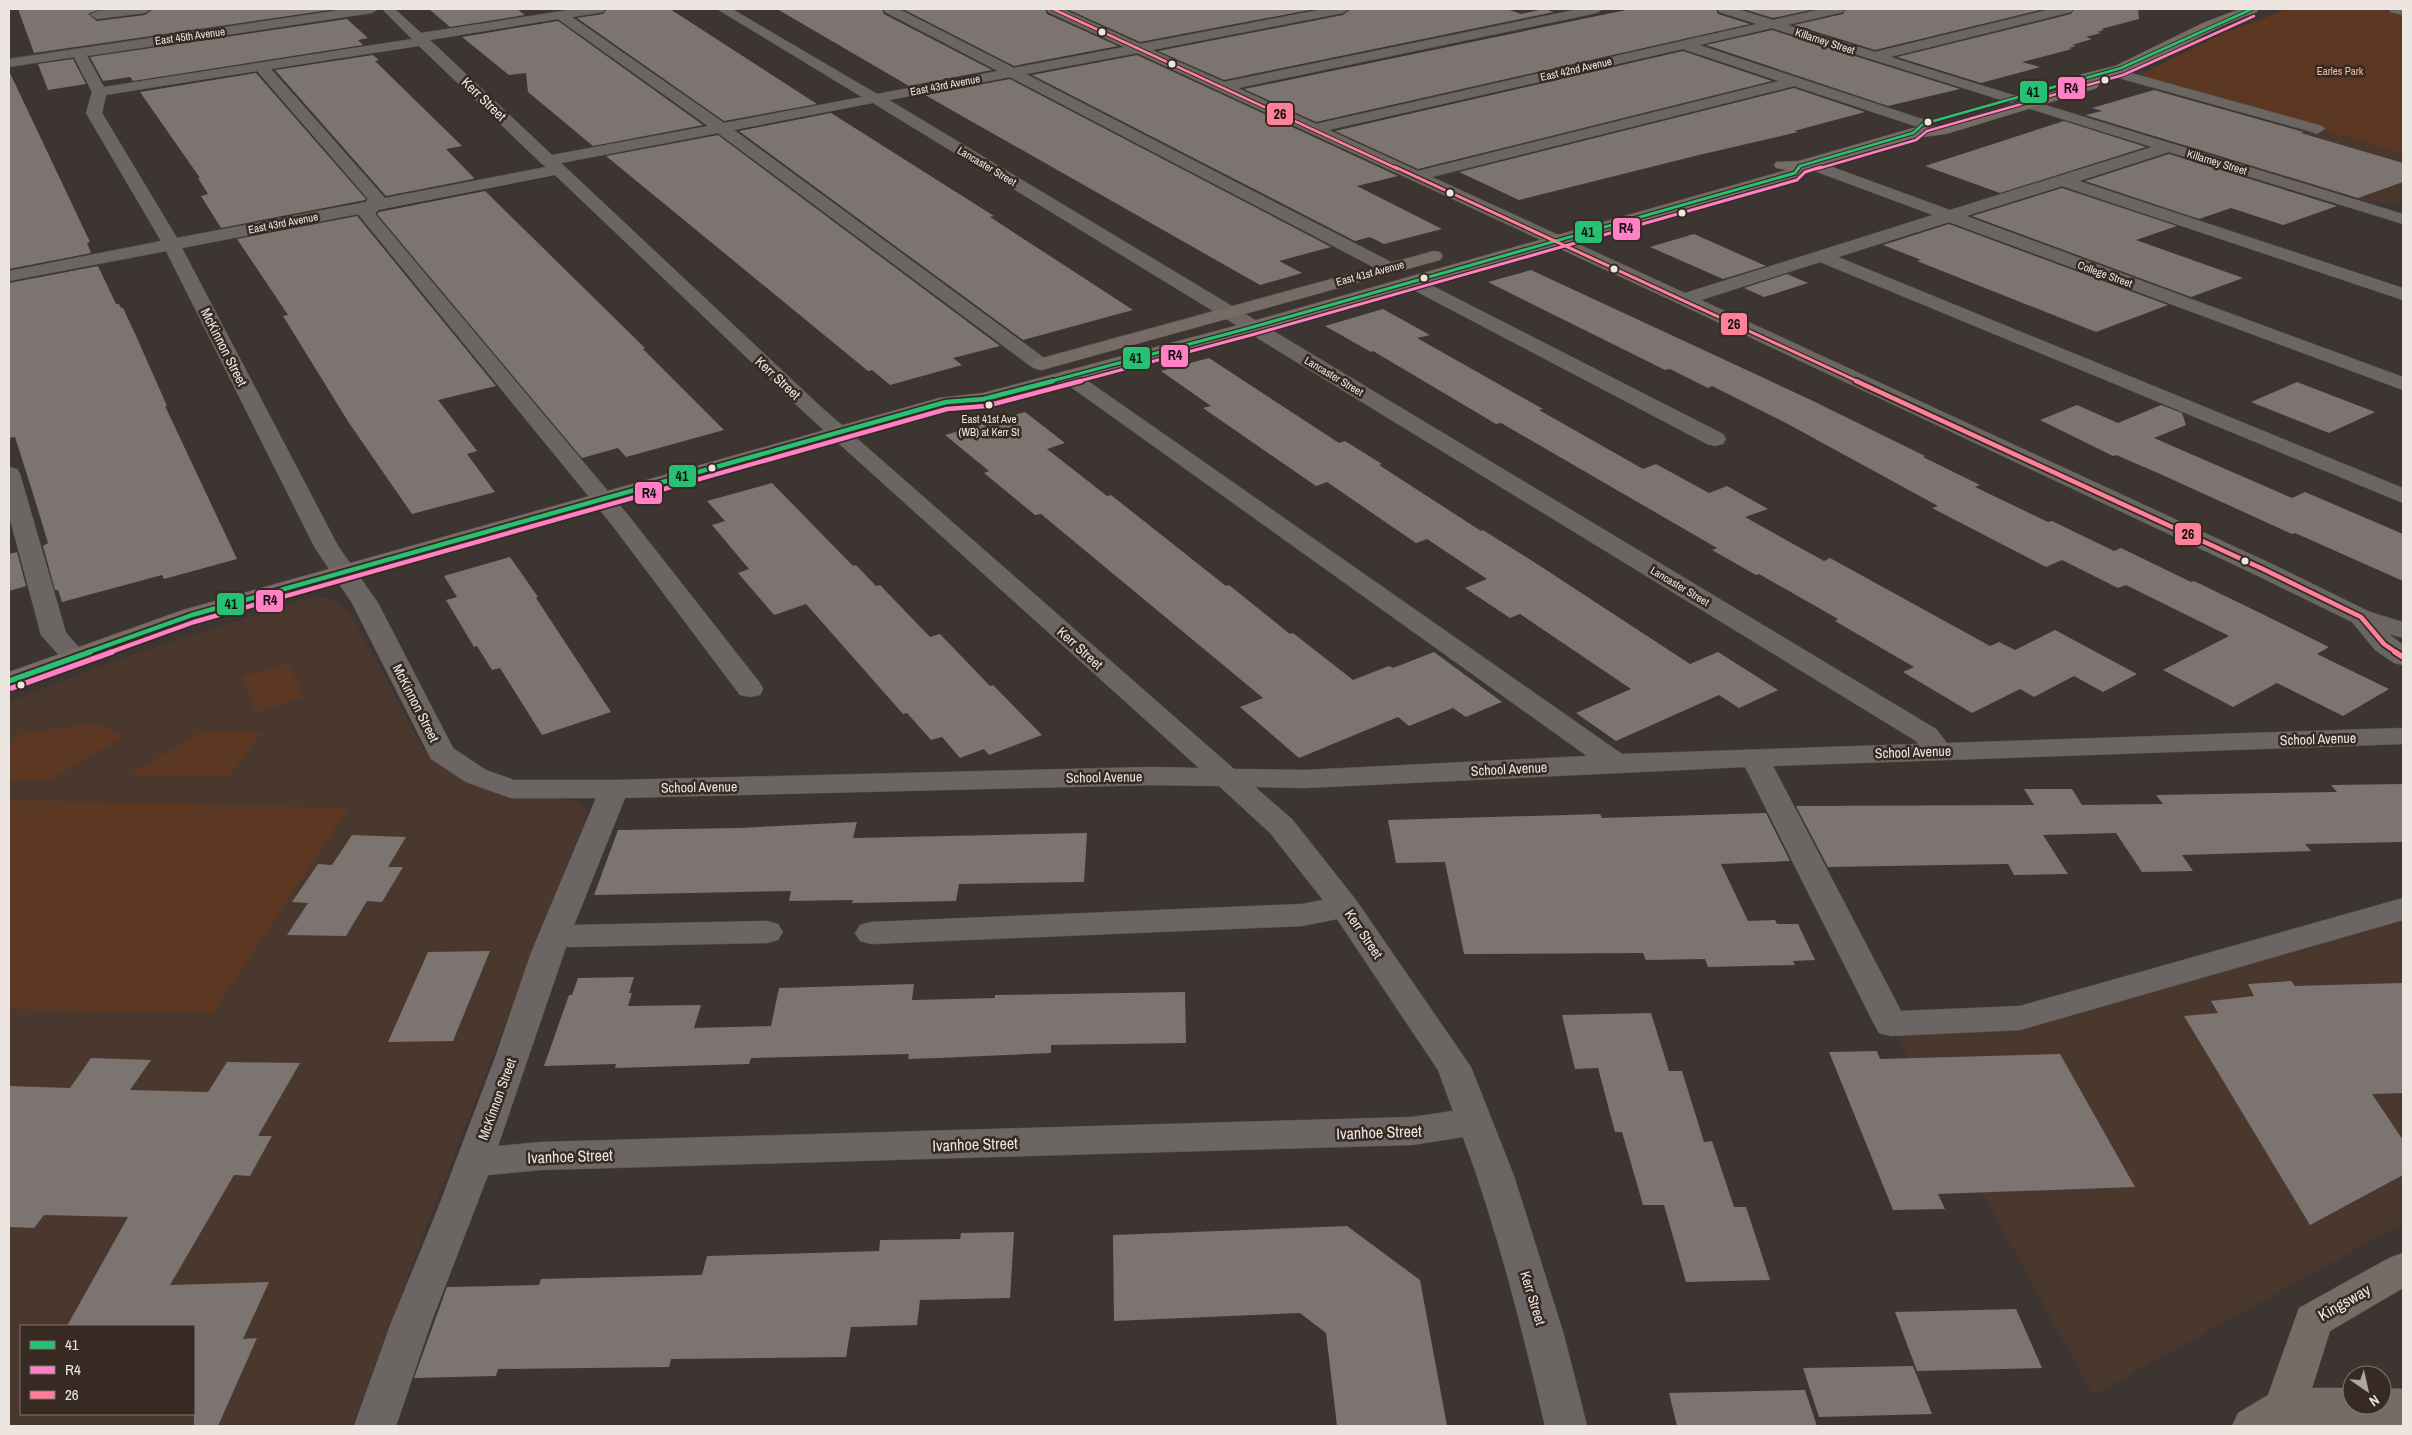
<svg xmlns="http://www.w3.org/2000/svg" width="2412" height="1435" font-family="'Archivo Narrow',sans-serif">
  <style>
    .built { fill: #4a382e; fill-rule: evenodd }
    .green { fill: #5c3822 }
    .building { fill: #7b7470 }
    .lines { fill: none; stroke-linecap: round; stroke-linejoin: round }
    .minor-casing { stroke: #58524e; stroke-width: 1 }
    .major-casing { stroke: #58524e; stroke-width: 1 }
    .minor { fill: #6b6663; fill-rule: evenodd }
    .major { fill: #776b65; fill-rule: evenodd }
    .bus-1-far3-casing { stroke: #372a23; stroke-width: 4.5 }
    .bus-1-far2-casing { stroke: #372a23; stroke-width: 5.5 }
    .bus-1-far1-casing { stroke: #372a23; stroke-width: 8 }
    .bus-1-casing { stroke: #372a23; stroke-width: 9 }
    .bus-2-far3-casing { stroke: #372a23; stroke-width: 4.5 }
    .bus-2-far2-casing { stroke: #372a23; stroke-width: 5.5 }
    .bus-2-far1-casing { stroke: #372a23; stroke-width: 8 }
    .bus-2-casing { stroke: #372a23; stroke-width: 9 }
    .bus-3-far3-casing { stroke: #372a23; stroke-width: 4.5 }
    .bus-3-far2-casing { stroke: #372a23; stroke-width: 5.5 }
    .bus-3-far1-casing { stroke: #372a23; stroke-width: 8 }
    .bus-3-casing { stroke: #372a23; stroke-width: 9 }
    .bus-1-far3 { stroke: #26c172; stroke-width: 2.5 }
    .bus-1-far2 { stroke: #26c172; stroke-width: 3 }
    .bus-1-far1 { stroke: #26c172; stroke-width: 4.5 }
    .bus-1 { stroke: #26c172; stroke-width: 5.5 }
    .bus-2-far3 { stroke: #ff80c5; stroke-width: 2.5 }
    .bus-2-far2 { stroke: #ff80c5; stroke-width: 3 }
    .bus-2-far1 { stroke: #ff80c5; stroke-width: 4.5 }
    .bus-2 { stroke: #ff80c5; stroke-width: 5.5 }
    .bus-3-far3 { stroke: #ff8098; stroke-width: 2.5 }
    .bus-3-far2 { stroke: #ff8098; stroke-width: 3 }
    .bus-3-far1 { stroke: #ff8098; stroke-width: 4.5 }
    .bus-3 { stroke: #ff8098; stroke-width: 5.5 }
    .bus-dot { fill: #ede5e0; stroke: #372a23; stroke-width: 2 }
    .labels { text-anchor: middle; stroke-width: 5; stroke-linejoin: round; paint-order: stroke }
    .far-street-label { font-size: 11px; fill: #ede5e0; stroke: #372a23 }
    .far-park-label { font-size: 11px; fill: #f6bd9c; stroke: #372a23 }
    .far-bus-label { font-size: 11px; fill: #ede5e0; stroke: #372a23 }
    .street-label { font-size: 14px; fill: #ede5e0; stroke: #372a23 }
    .near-street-label { font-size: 16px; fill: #ede5e0; stroke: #372a23 }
    .line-badge { stroke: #372a23; stroke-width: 2 }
    .pale-badge-label { font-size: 14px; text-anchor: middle; font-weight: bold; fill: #111 }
  </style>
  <rect width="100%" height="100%" fill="#3d3532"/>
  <path class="built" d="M2317 129 2403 153V201L2388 204 2371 203 2222 159Z
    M318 598H326L338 602 351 614 425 752 470 782 500 794 561 797 581 804 588 812 432 1212 352 1426H9V702L72 677 175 640 303 600ZM21 1326H194V1414H21Z
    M2403 909V1223L2093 1395 1891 1024 2020 1018Z"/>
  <path class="green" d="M2288 9H2379L2403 14V153L2148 81 2151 80 2141 74 2226 32Z
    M289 663 304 697 256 712 242 676Z
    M95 724 125 736 50 780 9 779V746L21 733Z
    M202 731 262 733 228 777 128 775Z
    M9 800 348 808 213 1013 9 1009Z"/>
  <path class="building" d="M18 9H100L88 14 97 21 145 15 153 9H336L34 53Z
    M429 9H517L525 15 450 27Z
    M613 9H670L817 104 724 121 577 18 603 14 606 10Z
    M777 9H882L884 14 992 70 909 86Z
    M903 9H1045L1047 14 1118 46 1014 66Z
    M1067 9H1315L1140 42Z
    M1351 9H1507L1521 14 1544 9 1554 12 1224 80 1158 51 1343 15Z
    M1631 9H1716L1718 14 1750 24 1316 122 1244 89Z
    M1743 9H1815L1773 18Z
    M1846 9H2044L1875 50 1794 25 1843 14Z
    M2074 9H2138L2139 19 2101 29 2104 30 2097 32 2101 33 2086 37 2092 39 2072 45 2076 46 2069 48 2072 49 2022 62 2040 67 1981 83 1897 57 2071 14Z
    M347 19 368 38 358 40 363 45 133 81 130 77 103 81 90 57Z
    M558 21 703 125 593 146 528 92 526 73 509 75 462 37Z
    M1772 30 1960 89 1888 106 1706 45Z
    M1683 51 1772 81 1418 169 1335 131Z
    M373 55 379 60 375 61 462 146 446 149 474 178 473 179 386 196 275 70Z
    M1137 55 1398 176 1357 186 1442 229 1384 244 1370 237 1355 241 1032 75Z
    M73 59 86 84 48 90 38 64Z
    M9 71 90 242 87 243 91 253 9 269Z
    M256 73 366 199 365 200 221 228 201 196 208 194 198 178H200L140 92Z
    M1010 79 1331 247 1279 261 1302 273 1260 285 925 95Z
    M1794 88 1865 112 1794 131 1798 132 1699 155 1519 200 1459 172Z
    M2154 90 2304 132 2301 133 2403 163V182L2358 198 2085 115 2102 111 2092 108Z
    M831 113 994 216 990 217 1133 310 1023 340 739 131Z
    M2064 121 2146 147 2000 193 1925 166Z
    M718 135 1000 346 953 358 962 365 890 385 872 370 868 371 606 156Z
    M2169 154 2337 206 2283 225 2231 208 2199 219 2085 181Z
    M2062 188 2177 226 2136 240 2243 278 2191 297 1972 216Z
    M485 191 645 348 643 349 724 430 626 457 618 448 582 458 377 214 379 212Z
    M357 216 496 386 438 400 477 451 467 454 495 492 412 514 349 423 283 316 288 315 237 239Z
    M1949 224 2168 305 2096 332 1917 261 1921 260 1883 245Z
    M1694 234 1766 266 1723 279 1650 247Z
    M98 266 116 304H119L121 308H123L137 338 167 406H165L237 559 164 579 162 575 62 602 58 590H55L43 546 48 543 35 500 15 437 9 438V283Z
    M1531 270 1811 400 1925 456 1923 457 1980 485 1975 487 2048 522 2052 521 2114 551 2121 548 2191 582 2194 581 2254 610 2329 647 2317 654 2389 689 2343 716 2277 683 2233 707 2163 670 2229 636 2126 585 2118 588 2062 560 2046 567 1932 508 1938 506 1786 423 1712 386 1708 388 1670 369 1665 370 1488 282Z
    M1787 274 1808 283 1764 297 1744 288Z
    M1383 309 1430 335 1417 338 1543 409 1539 410 1643 469 1656 464 1709 493 1727 486 1768 509 1745 517 1824 561 1830 558 1990 646 1999 642 2015 650 2055 630 2137 674 2103 692 2074 676 2034 697 2020 689 1972 713 1903 672 1914 667 1835 621 1838 619 1759 574 1756 575 1712 550 1717 548 1501 423 1496 424 1373 351 1371 352 1325 326Z
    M1209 358 1339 443 1345 441 1382 464 1379 465 1481 531 1483 530 1534 562 1690 664 1718 652 1778 690 1739 708 1719 695 1616 741 1576 713 1631 689 1520 614 1510 618 1465 588 1487 579 1427 539 1416 543 1327 482 1316 486 1203 408 1211 406 1161 371Z
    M2297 382 2375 412 2329 433 2251 402Z
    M2077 405 2118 423 2161 405 2182 413 2186 425 2154 438 2292 498 2305 492 2403 534V581L2295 533 2292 534 2158 473 2116 455 2113 456 2040 420Z
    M1025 412 1065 443 1047 449 1107 496 1111 495 1226 586 1229 585 1290 634 1293 633 1353 680 1389 666 1393 668 1434 652 1502 702 1466 717 1453 708 1409 726 1398 717 1299 758 1240 707 1263 698 1041 514 1035 515 984 473 989 471 945 435Z
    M772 483 853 566 856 565 876 586 880 585 930 637 940 634 990 686 993 685 1042 735 989 755 984 749 960 758 942 737 931 740 907 713 903 714 806 604 774 615 738 573 749 569 712 525 725 521 707 501Z
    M17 552 26 586 9 591V554Z
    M510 557 538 597 536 598 611 712 542 735 500 668 492 670 477 646 474 647 446 600 457 597 444 576Z
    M2403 784V842L2305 844 2311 851 2182 855 2193 871 2142 872 2116 833 2043 835 2068 874 2014 875 2008 864 1828 867 1796 806 2034 805 2024 789H2072L2082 805 2163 804 2156 795 2337 792 2331 785Z
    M1766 813 1790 861 1721 864 1748 921 1775 920 1777 924H1798L1815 960 1793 961 1795 965 1708 967 1705 959 1646 960 1643 953 1464 954 1445 862 1396 863 1388 820 1600 814 1602 818Z
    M857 822 853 838 1087 833 1084 882 959 884 956 901 852 903 853 900 789 901 791 891 594 895 618 830 739 828Z
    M352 835 406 837 388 867H403L382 902 367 901 346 936 287 935 308 903 292 902 318 864 332 865Z
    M490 951 453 1041 388 1042 428 952Z
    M634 977 629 993H632L628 1006 701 1005 694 1028 771 1026 779 988 914 984 912 1000 995 998V995L1185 992 1186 1043 1051 1045V1053L938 1058 908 1059 909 1054 751 1058 749 1064 615 1068 616 1064 544 1066 569 995H572L578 978Z
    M2291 981 2295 986 2403 983V1093L2372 1094 2403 1140V1175L2310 1225 2184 1016 2218 1013 2211 1001 2254 996 2248 984Z
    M1651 1013 1669 1071H1682L1704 1142 1712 1141 1734 1207H1746L1770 1280 1686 1282 1664 1205H1643L1622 1132H1615L1598 1068 1575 1069 1562 1015Z
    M1877 1051 1880 1059 2060 1054 2135 1187 1938 1194 1945 1209 1893 1210 1829 1052Z
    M91 1058 151 1060 130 1090 208 1092 227 1062 300 1063 258 1136H272L250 1176 234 1175 170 1285 269 1282 243 1339 257 1338 218 1426H194V1326H67L128 1217 44 1215 34 1228 9 1227V1086L70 1088Z
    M1347 1226 1420 1280 1447 1426H1337L1326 1333 1300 1313 1114 1321 1113 1235Z
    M1014 1232 1010 1298 920 1300 917 1325 851 1327 846 1357 671 1359 669 1367 498 1369 496 1376 414 1378 447 1287 539 1285 541 1279 702 1275 707 1256 879 1251 880 1240 960 1239 961 1233Z
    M2016 1309 2042 1368 1917 1371 1895 1312Z
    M1913 1366 1932 1414 1819 1417 1803 1368Z
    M1805 1390 1817 1426H1677L1669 1393Z"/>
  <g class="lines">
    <g class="minor-casing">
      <path id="minor" d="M116 9H151L145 13 97 19 90 15 97 11Z
        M347 9H378L372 13 87 56 104 87 412 39 382 9H395L421 33 575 9H604L603 12 572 17 724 123 862 97 717 9H732L877 94 998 71 885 12 884 9H899L1014 68 1124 47 1048 12 1047 9H1063L1140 44 1324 9H1349L1343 13 1152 50 1224 82 1579 9H1603L1597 13 1238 88 1316 124 1757 24 1719 12 1718 9H1737L1773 20 1822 9H1844L1843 12 1787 25 1875 52 2051 9H2072L2071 12 1890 57 2016 96 2018 99 2011 103 1772 28 1699 45 1928 121 1931 124 1928 127H1918L1794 86 1432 177 1685 293 1933 215 1801 166 1799 163 1801 160H1813L1950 210 2152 147 2027 108 2025 105 2032 101 2403 214V224L2169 152 2079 181 2403 288V300L2062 186 1966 216 2403 377V390L1949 222 1838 257 2403 488V503L1820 262 1701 300 2272 564 2370 612 2403 622V638L2389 634 2403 645V665L2394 663 2375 650 2352 622 2254 574 1677 303 1137 53 1026 74 1395 264 1398 268 1395 272H1383L1010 77 889 100 1936 729 1947 743 2403 728V744L1773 766 1901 1011 2020 1006 2403 898V920L2020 1030 1891 1036 1879 1033 1874 1024 1745 767 1305 788 1255 787 1292 819 1356 900 1471 1067 1514 1176 1564 1335 1587 1426H1545C1522 1329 1498 1231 1463 1137L1412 1145 541 1170 488 1175 431 1323 396 1426H354L391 1323 437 1211 496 1055 531 953 596 798H511L466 782 431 759 352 603 315 548 166 251 9 281V271L161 241 86 113 92 92 74 57 9 67V59ZM558 19 708 126 552 155 430 40ZM419 46 542 164 546 167 385 198 271 69ZM1683 49 1779 81 1418 171 1329 130ZM257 71 368 199 366 202 177 238 102 113 106 95ZM873 103 1916 741 1918 744 1622 754 1075 372 1068 370 1061 372 1058 376 1061 380 1587 756 1305 770 1234 769 820 406 561 163 718 133 1033 368 1040 370 1047 368 1050 364 1047 360 734 130ZM555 175 806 414 1199 768 1151 767 614 780H514L486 770 453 748 378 603 338 546 182 248 358 214 612 525 740 695 750 697 760 695 763 689 760 683 628 515 375 214 378 210ZM1151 785 1219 786 1270 833 1323 900 1302 904 871 922 860 925 855 933 860 941 871 944 1302 926 1337 919 1438 1070 1453 1111 1412 1117 541 1142 498 1146 566 947 767 943 778 940 783 932 778 924 767 921 574 925 625 798Z
        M2389 9H2403V15L2390 12Z
        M2113 68 2322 126 2325 129 2317 134 2312 132 2108 75 2106 72Z
        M1413 276 1723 434 1726 439 1723 444 1715 446 1707 444 1406 286 1404 282 1406 278Z
        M9 467 17 469 20 474 66 633 87 656 83 662 74 664 65 662 41 635 9 515Z"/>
    </g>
    <g class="major-casing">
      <path id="major" d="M2240 9H2258L2257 12C2203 30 2156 65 2101 80L2097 88 1946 134 1914 138 1806 169 1801 176 1260 331 984 405 947 408 201 620 9 689V672L183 610 939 398 983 393 1246 323 1787 170 1776 168 1774 165 1776 162 1799 161 1913 128 1940 126 2082 83 2076 84 2069 80 2071 77 2115 66 2203 23Z
        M1434 251 1440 252 1443 256 1440 260 1049 368 1042 370 1035 368 1032 364 1035 360Z
        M2403 1253V1288L2330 1331 2312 1388H2352V1405H2382V1388L2403 1389V1425L2232 1426 2238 1413 2268 1395 2299 1308 2389 1258Z"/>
    </g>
    <use href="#minor" class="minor"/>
    <use href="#major" class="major"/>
    <g class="bus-1-far3-casing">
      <path id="bus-1-far3" d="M1798 169 1800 166 1913 133 1923 124 2121 68 2252 9"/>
    </g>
    <g class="bus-1-far2-casing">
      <path id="bus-1-far2" d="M1048 382 1253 327 1795 173 1799 167"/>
    </g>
    <g class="bus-1-far1-casing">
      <path id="bus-1-far1" d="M86 653 192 615 946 402 984 399 1053 381"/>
    </g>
    <g class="bus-1-casing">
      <path id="bus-1" d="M9 681 90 652"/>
    </g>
    <g class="bus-2-far3-casing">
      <path id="bus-2-far3" d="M1817 169 1916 140 1927 131 2123 75 2254 16"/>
    </g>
    <g class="bus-2-far2-casing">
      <path id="bus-2-far2" d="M1076 382 1255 334 1797 180 1805 172 1821 167"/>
    </g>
    <g class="bus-2-far1-casing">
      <path id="bus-2-far1" d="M108 653 194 622 947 409 986 406 1081 381"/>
    </g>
    <g class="bus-2-casing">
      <path id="bus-2" d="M12 688 112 652"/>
    </g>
    <g class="bus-3-far3-casing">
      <path id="bus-3-far3" d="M1053 9 1398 169"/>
    </g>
    <g class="bus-3-far2-casing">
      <path id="bus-3-far2" d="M1395 167 1859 382"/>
    </g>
    <g class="bus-3-far1-casing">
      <path id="bus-3-far1" d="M1856 381 2263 569 2361 617 2384 644 2397 653"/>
    </g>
    <g class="bus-3-casing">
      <path id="bus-3" d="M2395 652 2403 657"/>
    </g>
    <use href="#bus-1-far3" class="bus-1-far3"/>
    <use href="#bus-1-far2" class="bus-1-far2"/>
    <use href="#bus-1-far1" class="bus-1-far1"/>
    <use href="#bus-1" class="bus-1"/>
    <use href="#bus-2-far3" class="bus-2-far3"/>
    <use href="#bus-2-far2" class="bus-2-far2"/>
    <use href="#bus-2-far1" class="bus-2-far1"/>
    <use href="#bus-2" class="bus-2"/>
    <use href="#bus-3-far3" class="bus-3-far3"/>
    <use href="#bus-3-far2" class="bus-3-far2"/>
    <use href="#bus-3-far1" class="bus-3-far1"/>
    <use href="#bus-3" class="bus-3"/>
  </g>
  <g class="bus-dot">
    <circle cx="1102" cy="32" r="4.5"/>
    <circle cx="1172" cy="64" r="4.5"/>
    <circle cx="2105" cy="80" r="4.5"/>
    <circle cx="1928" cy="122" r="4.5"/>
    <circle cx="1450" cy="193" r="4.5"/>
    <circle cx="1682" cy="213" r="4.5"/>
    <circle cx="1614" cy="269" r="4.5"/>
    <circle cx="1424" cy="278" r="4.5"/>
    <circle cx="989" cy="405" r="4.5"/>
    <circle cx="712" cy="468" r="4.5"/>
    <circle cx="2245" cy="561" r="4.5"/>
    <circle cx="21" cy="685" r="4.5"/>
  </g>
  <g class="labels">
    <g class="far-street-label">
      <text transform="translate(190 36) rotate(-8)" y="4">East 45th Avenue</text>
      <text transform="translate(1825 41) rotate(18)" y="4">Killarney Street</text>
      <text transform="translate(1576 69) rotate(-13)" y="4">East 42nd Avenue</text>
      <text transform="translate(945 85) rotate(-11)" y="4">East 43rd Avenue</text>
      <text transform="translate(2217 162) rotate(17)" y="4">Killarney Street</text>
      <text transform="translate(987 166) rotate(31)" y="4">Lancaster Street</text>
      <text transform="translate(283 223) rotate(-11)" y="4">East 43rd Avenue</text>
      <text transform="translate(1370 273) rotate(-15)" y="4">East 41st Avenue</text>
      <text transform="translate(2105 274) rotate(20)" y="4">College Street</text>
      <text transform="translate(1334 376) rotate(31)" y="4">Lancaster Street</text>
      <text transform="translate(1680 586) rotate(31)" y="4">Lancaster Street</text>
    </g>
    <g class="far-park-label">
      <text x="2340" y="75">Earles Park</text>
    </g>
    <g class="far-bus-label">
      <text x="989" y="423">East 41st Ave<tspan x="989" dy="13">(WB) at Kerr St</tspan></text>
    </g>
    <g class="street-label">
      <text transform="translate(484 99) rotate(44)" y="5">Kerr Street</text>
      <text transform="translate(224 347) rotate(63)" y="5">McKinnon Street</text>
      <text transform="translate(778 378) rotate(43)" y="5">Kerr Street</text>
      <text transform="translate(1080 648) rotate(42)" y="5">Kerr Street</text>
      <text transform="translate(416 703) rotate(63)" y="5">McKinnon Street</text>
      <text transform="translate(2318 739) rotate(-2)" y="5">School Avenue</text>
      <text transform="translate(1913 752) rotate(-2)" y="5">School Avenue</text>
      <text transform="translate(1509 769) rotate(-3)" y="5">School Avenue</text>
      <text transform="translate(1104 777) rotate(-1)" y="5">School Avenue</text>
      <text transform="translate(699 787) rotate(-1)" y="5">School Avenue</text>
      <text transform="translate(1364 934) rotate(56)" y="5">Kerr Street</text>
      <text transform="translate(497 1099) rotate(-70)" y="5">McKinnon Street</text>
      <text transform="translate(1533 1298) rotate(73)" y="5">Kerr Street</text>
    </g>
    <g class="near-street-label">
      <text transform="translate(1379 1132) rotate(-2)" y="6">Ivanhoe Street</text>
      <text transform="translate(975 1144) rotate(-2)" y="6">Ivanhoe Street</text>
      <text transform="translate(570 1156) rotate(-2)" y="6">Ivanhoe Street</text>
      <text transform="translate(2344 1302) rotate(-30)" y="6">Kingsway</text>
    </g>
  </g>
  <g class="line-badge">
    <rect x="2057" y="76" width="29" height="24" rx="5" fill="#ff80c5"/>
    <rect x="2019" y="80" width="29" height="24" rx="5" fill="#26c172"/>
    <rect x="1266" y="102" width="28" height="24" rx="5" fill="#ff8098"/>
    <rect x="1612" y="217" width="29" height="24" rx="5" fill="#ff80c5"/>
    <rect x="1574" y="220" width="29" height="24" rx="5" fill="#26c172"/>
    <rect x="1720" y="312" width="28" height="24" rx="5" fill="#ff8098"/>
    <rect x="1160" y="344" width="29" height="24" rx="5" fill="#ff80c5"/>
    <rect x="1122" y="346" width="29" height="24" rx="5" fill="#26c172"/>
    <rect x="668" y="464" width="29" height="24" rx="5" fill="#26c172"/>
    <rect x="634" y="481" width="29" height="24" rx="5" fill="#ff80c5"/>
    <rect x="2174" y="522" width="28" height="24" rx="5" fill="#ff8098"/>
    <rect x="255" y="589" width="29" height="24" rx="5" fill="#ff80c5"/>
    <rect x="216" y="592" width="29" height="24" rx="5" fill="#26c172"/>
  </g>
  <g class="pale-badge-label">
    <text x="2071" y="93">R4</text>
    <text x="2033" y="97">41</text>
    <text x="1280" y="119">26</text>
    <text x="1626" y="233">R4</text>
    <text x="1588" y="237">41</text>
    <text x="1734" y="329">26</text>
    <text x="1175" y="360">R4</text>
    <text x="1136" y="363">41</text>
    <text x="682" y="481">41</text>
    <text x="649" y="498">R4</text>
    <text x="2188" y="539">26</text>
    <text x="270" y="605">R4</text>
    <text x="231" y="609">41</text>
  </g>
  <rect width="2412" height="1435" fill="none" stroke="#ede5e0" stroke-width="20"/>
  <rect x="20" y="1325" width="175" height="90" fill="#372a23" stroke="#80756f"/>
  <rect x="30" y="1341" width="25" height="8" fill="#26c172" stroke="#80756f"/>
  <text x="65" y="1350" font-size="15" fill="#ede5e0">41</text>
  <rect x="30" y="1366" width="25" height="8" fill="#ff80c5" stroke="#80756f"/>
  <text x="65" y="1375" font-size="15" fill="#ede5e0">R4</text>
  <rect x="30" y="1391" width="25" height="8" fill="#ff8098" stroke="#80756f"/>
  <text x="65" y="1400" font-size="15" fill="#ede5e0">26</text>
  <g transform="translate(2367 1390) rotate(146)"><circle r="24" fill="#372a23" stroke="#80756f"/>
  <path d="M0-4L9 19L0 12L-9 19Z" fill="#afa7a3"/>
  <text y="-8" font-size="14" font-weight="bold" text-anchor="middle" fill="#ede5e0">N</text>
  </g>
</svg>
